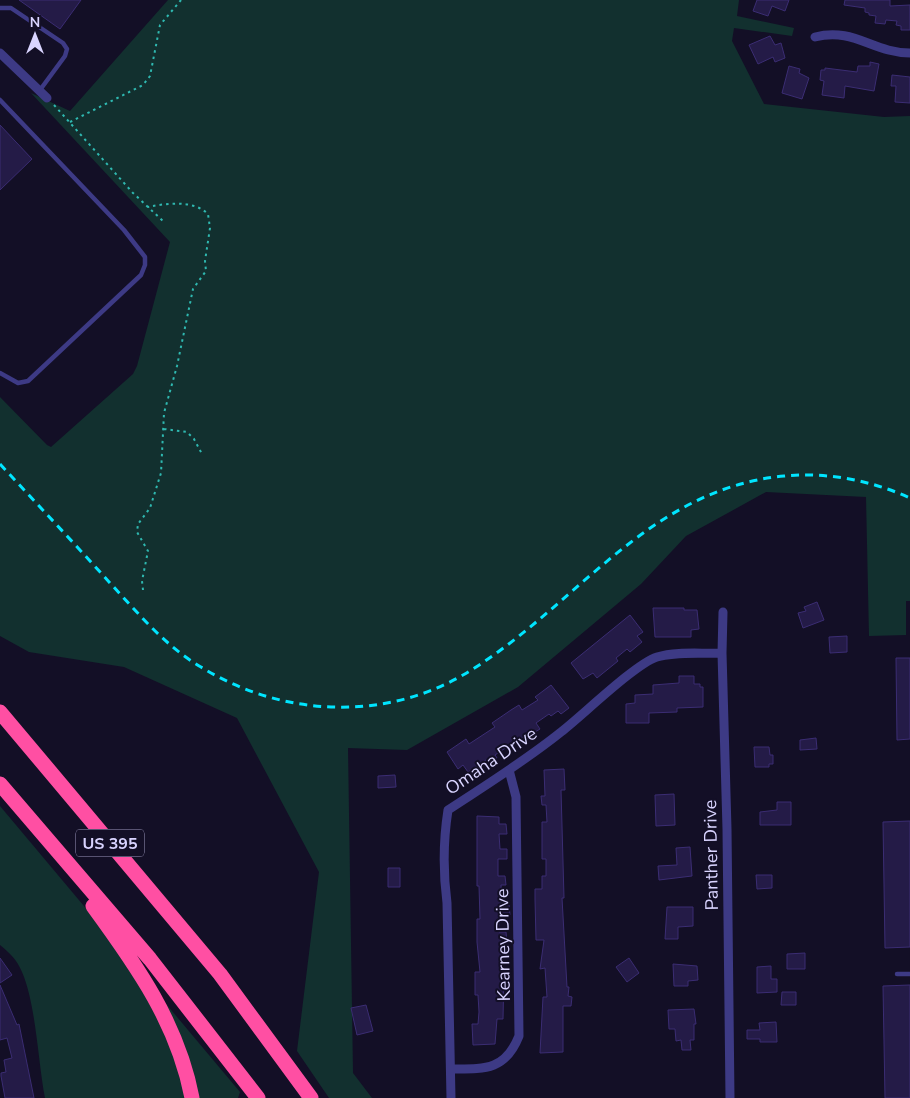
<svg xmlns="http://www.w3.org/2000/svg" width="910" height="1098" font-family="'Nunito Sans',sans-serif">
  <style>
    .green { fill: #12302f }
    .building { fill: #241b47; stroke: #3b2d73 }
    .lines { fill: none; stroke-linecap: round; stroke-linejoin: round }
    .path { stroke: #2fb8b0; stroke-width: 2; stroke-dasharray: 2.5 4; stroke-linecap: butt }
    .service { stroke: #3d3a85; stroke-width: 4.5 }
    .minor { stroke: #3d3a85; stroke-width: 9 }
    .motorway { stroke: #ff4fa3; stroke-width: 15 }
    .rail { stroke: #00e5ff; stroke-width: 3; stroke-dasharray: 8 6; stroke-linecap: butt }
    .labels { text-anchor: middle; stroke-width: 4; stroke-linejoin: round; paint-order: stroke }
    .shield { fill: #130f26; stroke: #9e99be; stroke-width: 1 }
    .shield-label { font-size: 16px; font-weight: bold; fill: #d9d4ff }
    .street-label { font-size: 18px; fill: #d9d4ff; stroke: #130f26 }
  </style>
  <rect width="100%" height="100%" fill="#130f26"/>
  <path class="green" d="M168 0H739L737 16 794 28 792 36 734 28 732 41 764 104 884 117 910 116V601H906V635L869 636 866 497 766 492 686 536 641 584 518 687 407 750 348 748 353 1073 372 1098H329L297 1051 319 872 237 718 124 667 29 652 0 636V397L47 445 51 447 133 374 137 366 170 242 31 93 70 111Z
    M0 806 240 1092 238 1098H45C38 1062 36 1004 22 972 17 960 10 953 0 945Z"/>
  <path class="building" d="M19 0H81L60 29Z
    M757 0H789L785 11 772 6 768 16 753 11Z
    M845 0H890V6L910 5V30H901V26L896 25 897 21 886 20 885 24 875 23 876 16 869 15V13L865 12V8L844 5Z
    M770 36 775 45 781 43 785 58 775 62 773 57 758 64 749 45Z
    M870 62 879 64 874 91 845 86 844 98 822 95 824 81 820 80 821 70H825V68L857 72 858 66H870Z
    M789 66 800 69 799 73 809 78 802 99 782 93Z
    M892 75 910 77V103L895 102 896 86H891Z
    M0 125 32 159 0 190Z
    M817 602 824 620 803 628 798 613 806 611 804 607Z
    M653 608H684V610H697L699 629 691 630V637H655Z
    M630 615 643 632 637 636 642 642 630 652 627 649 616 658 618 661 597 678 593 673 583 679 571 663Z
    M847 636V652L830 653 829 637Z
    M896 658H910V739L897 740Z
    M679 676H694V684H700V687H703V707L677 708V712L649 713V723H626V704L635 703V695L653 694V685L679 683Z
    M551 685 569 708 561 714 558 711 551 716 549 714 536 723 540 729 532 734 531 732 507 747 495 755 497 758 489 763 486 760 468 772 463 765 458 769 447 752 466 739 469 744 495 727 492 723 511 710 519 705 522 710 538 700 535 697Z
    M816 738 817 749 800 750V740Z
    M754 747H769L770 755H773V764H769V767H755Z
    M564 769 565 790H561L564 898H562L567 987H569L568 996 572 997 571 1006H563V1052L540 1053 543 997H547L545 968 540 969 544 940H536L535 899V889H542V876H546V859H542V822H547L546 805H542L541 796H545L544 770Z
    M395 775 396 787 378 788V776Z
    M674 794 675 825 656 826 655 795Z
    M777 802H791V825H760V812L777 810Z
    M477 816 499 817V824H506L507 834H499L500 849H507V859H498V876H505L506 885H501L502 906 509 905 510 915H499V932H506L508 953 501 954 502 972H504L503 1019H497L495 1044 473 1045 472 1024H478L479 1012 478 995H475V972H480L477 942V919H480L479 886H477Z
    M910 821V947L885 948 883 822Z
    M690 847 692 876 659 880 658 866 677 865 676 848Z
    M388 868H400V887H388Z
    M756 875H772V888L757 889Z
    M667 907H693V926L678 927V939H665Z
    M805 953V969H787V954Z
    M0 958 12 975 0 983Z
    M629 958 639 973 627 982 616 967Z
    M673 964 697 966 698 980 688 981V986H674Z
    M771 966V979H777V992L757 993V967Z
    M0 985 17 1025 19 1024 34 1098H5L1 1076V1073L6 1072 4 1060 12 1058 7 1038 0 1040Z
    M910 985V1098H885L883 986Z
    M782 992H796V1005H781Z
    M366 1005 373 1031 357 1035 351 1008Z
    M694 1009 696 1024H694V1040H690L691 1050H682L681 1040 676 1041 675 1029H669L668 1010Z
    M776 1022 777 1042H760V1039H747V1030H760L759 1023Z"/>
  <g class="lines">
    <path class="path" d="M54 105 133 193 164 222
      M70 122 143 85 150 76 160 25 181 0
      M164 429 187 432 194 439 202 454
      M143 590 142 581 148 551 137 532 138 524 150 508 161 473 164 413 177 366 193 289 206 271 205 261 210 228 208 214C194 200 167 203 148 207"/>
    <path class="service" d="M0 8H11L63 43 67 49 65 56 40 90
      M0 100 124 230 145 257V265L141 275 28 381 18 383 0 373
      M897 974H910"/>
    <path class="minor" d="M815 37C854 27 873 53 910 53
      M0 53 47 98
      M723 612 722 653 727 829 730 1098
      M451 1069C484 1069 505 1071 519 1036L516 797 509 770
      M451 1098 447 903C443 872 443 842 448 810 486 785 525 761 561 732 582 716 635 664 657 657 677 651 701 654 722 653"/>
    <path class="motorway" d="M0 712 220 974 311 1098
      M0 784 150 959 258 1098
      M93 906C137 966 178 1024 192 1098"/>
    <path class="rail" d="M0 464C37 504 74 543 110 583 138 613 165 646 201 667 280 716 382 722 463 675 574 610 646 489 784 476 827 472 870 480 910 498"/>
  </g>
  <g class="labels">
    <rect class="shield" x="76" y="829.5" width="68" height="27" rx="4"/>
    <g class="shield-label">
      <text x="110" y="849">US 395</text>
    </g>
    <g class="street-label">
      <text transform="translate(491 761) rotate(-34)" y="6">Omaha Drive</text>
      <text transform="translate(711 855) rotate(-91)" y="6">Panther Drive</text>
      <text transform="translate(503 945) rotate(-91)" y="6">Kearney Drive</text>
    </g>
  </g>
  <g transform="translate(35 35)" stroke="#130f26" stroke-width="4" paint-order="stroke">
  <path d="M0-4L9 19L0 12L-9 19Z" fill="#d9d4ff"/>
  <text y="-8" font-size="14" font-weight="bold" text-anchor="middle" fill="#d9d4ff">N</text>
  </g>
</svg>
